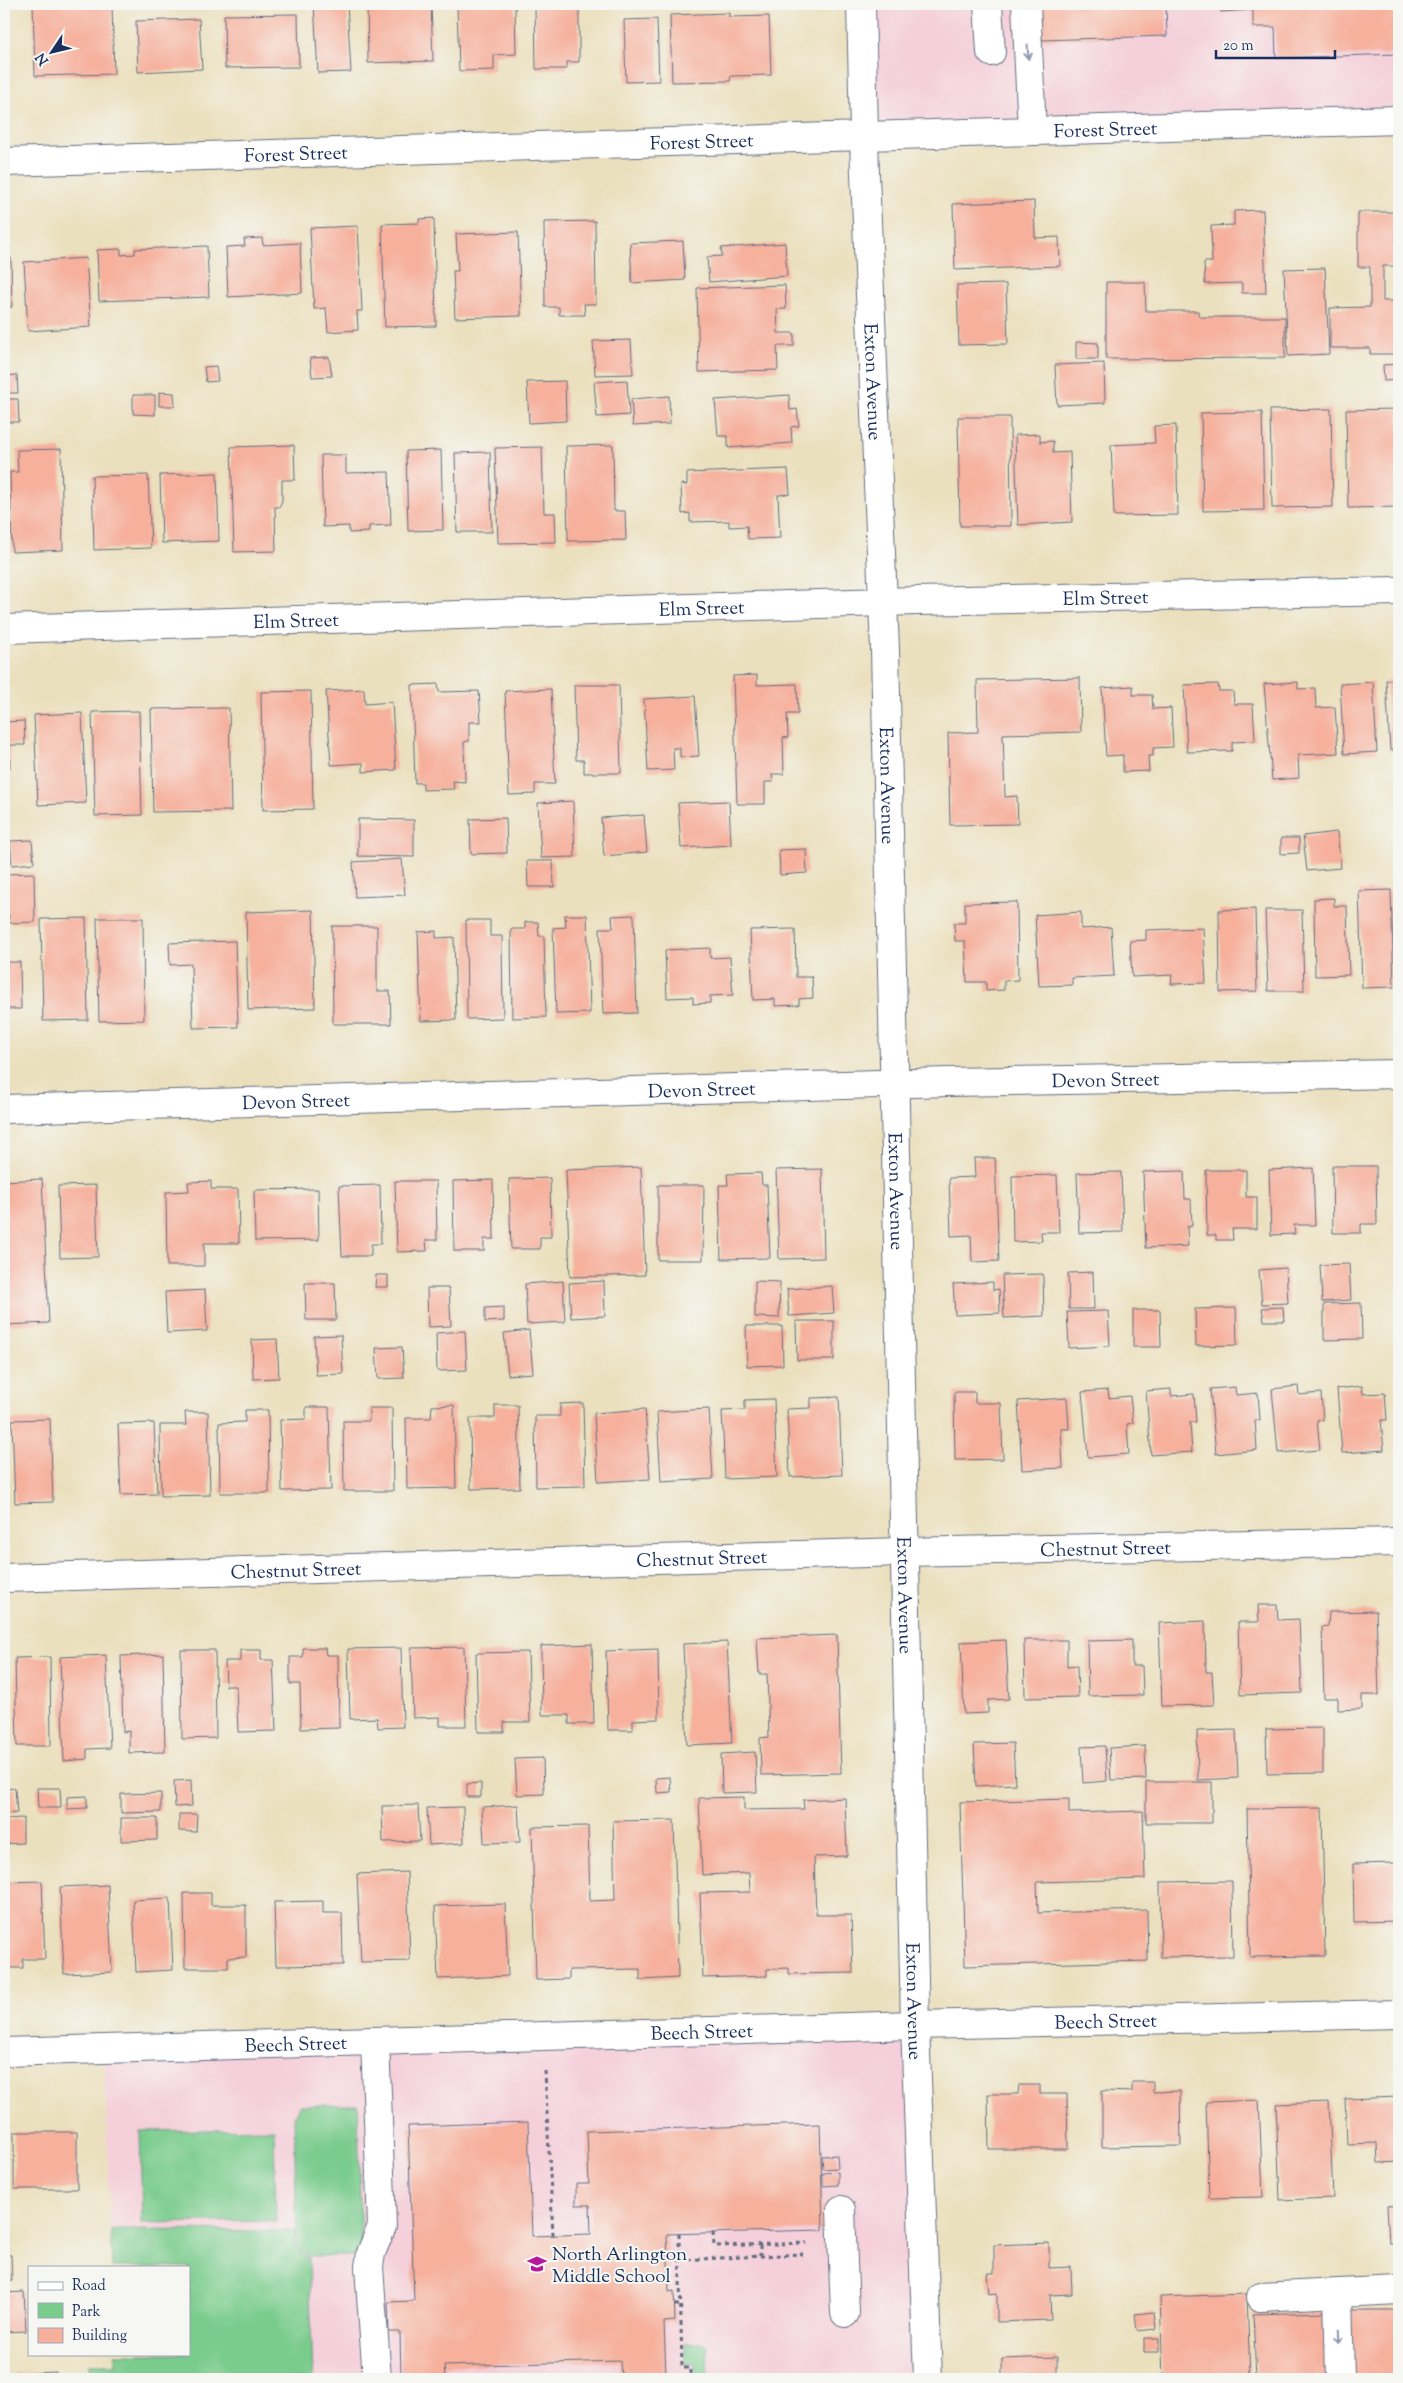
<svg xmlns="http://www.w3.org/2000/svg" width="1403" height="2383" font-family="'Sorts Mill Goudy',serif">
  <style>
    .built { fill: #f5cfd9 }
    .green { fill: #7acc8d; stroke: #4a7e76 }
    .building { fill: #f6b09c }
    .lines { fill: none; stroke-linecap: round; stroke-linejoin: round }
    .minor-casing { stroke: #646d80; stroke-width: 30 }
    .path { stroke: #646d80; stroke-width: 3; stroke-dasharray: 4 4; stroke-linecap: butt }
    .minor { stroke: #fff; stroke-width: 28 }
    .oneway { stroke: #8d97ae }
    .labels { text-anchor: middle; stroke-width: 4; stroke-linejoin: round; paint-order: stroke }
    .street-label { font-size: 19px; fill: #1b2f5e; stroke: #f6f6f2 }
    .poi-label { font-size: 19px; fill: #1b2f5e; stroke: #f6f6f2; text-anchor: start }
  </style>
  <rect width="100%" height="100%" fill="#f6f6f2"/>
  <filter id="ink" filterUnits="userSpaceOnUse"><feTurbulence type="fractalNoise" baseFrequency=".02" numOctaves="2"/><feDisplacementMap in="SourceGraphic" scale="10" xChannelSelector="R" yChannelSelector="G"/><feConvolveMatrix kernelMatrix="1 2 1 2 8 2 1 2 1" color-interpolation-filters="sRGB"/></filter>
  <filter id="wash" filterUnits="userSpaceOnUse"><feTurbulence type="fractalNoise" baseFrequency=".0096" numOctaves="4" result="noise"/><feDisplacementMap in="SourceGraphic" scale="20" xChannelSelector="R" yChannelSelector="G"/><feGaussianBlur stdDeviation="1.12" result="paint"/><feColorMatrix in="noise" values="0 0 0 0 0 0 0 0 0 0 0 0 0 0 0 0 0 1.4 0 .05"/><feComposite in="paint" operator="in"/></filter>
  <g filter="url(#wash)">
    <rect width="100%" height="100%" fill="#ebe0be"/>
    <path class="built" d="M861 4H1399V120L865 137Z
      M915 2025 928 2379H91L90 2364H115V2354H189V2267H112L104 2049Z"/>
    <path class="green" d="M301 2105H358L361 2256H306L297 2245 294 2115Z
      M274 2129 276 2221 142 2223 140 2131Z
      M111 2230 295 2231V2245L305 2258H309L313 2379H91L90 2364H115V2354H189V2267H112Z
      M702 2343 707 2347 708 2379H695V2363H685V2344Z"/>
    <g id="blocks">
      <path class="building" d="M33 4H112L114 74 35 76Z
        M314 4H347L351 72 318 73Z
        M367 4H431L433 61 368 63Z
        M457 4H515L516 54 494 55V70L459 71Z
        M555 4H579V62H567V69H536L535 6H556Z
        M1040 4H1166L1167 36 1042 40Z
        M1221 4H1399V54L1276 58 1275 27H1253V10L1221 12Z
        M729 13V17L769 16 771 75 731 76 730 81 672 82 670 15Z
        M298 14 299 67 225 68 224 15Z
        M199 19 202 69 138 72 136 21Z
        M657 19 659 81 626 82 624 20Z
        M1034 201 1035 238 1059 237 1060 266 955 270 953 204Z
        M1263 210 1266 293H1242V283L1205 284 1204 262H1212L1211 226 1234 225V211Z
        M1358 212H1396V266H1383V301H1399V354H1370V348H1330V308L1370 307V267H1358Z
        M434 218 436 326 385 327 382 224 419 223V219Z
        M595 221 596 304H584L585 315H559V307H545L544 222Z
        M358 226 362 311H357L358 330 328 332 326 308 314 309 310 228Z
        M518 232 521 316 455 318 453 271H458L456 234Z
        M262 238 263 245 300 243 302 293 228 297 226 247 245 246 244 239Z
        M683 241 685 280 632 283 630 243Z
        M785 243 787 276 709 282 707 257 722 256 721 248Z
        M207 246 209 297 99 301 97 250 121 249V255L135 254V249Z
        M4 258H11L12 307H4Z
        M86 258 91 327 28 331 24 262Z
        M1325 268 1329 354 1288 356 1284 269Z
        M1106 282H1145L1146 311H1198L1199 317H1285V358L1106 359Z
        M1006 284 1008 344 959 345 957 285Z
        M785 285 786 309H777L778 333H794V346H777L778 370 699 372 697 288Z
        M631 340 633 374 595 375 593 341Z
        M1076 342 1098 343V359H1076Z
        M329 357 332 376 312 377 310 358Z
        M1104 363 1105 403 1057 405 1055 365Z
        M1399 364V380L1384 381 1383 365Z
        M216 366 218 381 206 382 204 367Z
        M17 375 18 393H6L5 376Z
        M627 380 629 415 597 417 594 382Z
        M565 381 566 421 529 423 527 382Z
        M159 392 174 393 175 406H159Z
        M133 395H155V415L133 414Z
        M789 395 790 410 797 409 799 426 791 427 792 443 728 448V436H718L715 400Z
        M669 396 670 424 633 426 631 399Z
        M4 399H18L19 422H4Z
        M1331 409 1333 507 1272 508 1270 410Z
        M1399 409V507L1348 508 1346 410Z
        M1262 412 1264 510 1203 511 1201 413Z
        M958 417H1010L1011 526H960Z
        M1176 425 1178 515 1114 516 1111 445 1155 443 1154 426Z
        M1040 434V442L1053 441V453L1070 452 1072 522 1018 525 1015 435Z
        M294 445 295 480H282V501L279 507H275L276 551 234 552 231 447Z
        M613 445 614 511H625L626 540 568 541 566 446Z
        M542 447 544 513H555L556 542 498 543 495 448Z
        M61 449 63 550 12 552 10 472H18L17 450Z
        M441 450 443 530 408 531 406 451Z
        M490 452 492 532H457L455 453Z
        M321 455H346V473L389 472 391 525 369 526V532L349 533V526L323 527Z
        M788 469 790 494 778 495 780 538 748 539 747 526 729 527V521L690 522V513L682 514 681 484 687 485V473Z
        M217 473 219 541 162 543 160 475Z
        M148 475 151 548 94 550 92 476Z
        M757 675V685L797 684 798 714H787L788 738 783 737 784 774H772L773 782H765V804H737L733 676Z
        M1080 678 1081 732 1003 734 1005 797 1017 796 1018 824 950 825 948 733 978 732 977 680Z
        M1386 680H1399V750H1390Z
        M1298 682V689L1315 688 1316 708 1335 707 1338 753 1298 755 1299 778 1272 780 1264 684Z
        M1373 682 1377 752 1344 754 1340 684Z
        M438 684 439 692 479 691 481 722H469V741L464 742 465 782 453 781 454 789 423 790V783H415L412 685Z
        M1218 684 1219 691H1233L1234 704H1253L1255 741 1232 742V751L1187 752 1184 685Z
        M574 685H619L621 773H584V760H576Z
        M1133 686V695H1152L1153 709 1171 708 1173 747 1153 748V756H1148L1149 771 1123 772V755L1106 756 1102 688Z
        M364 689 365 704 392 702 396 770 363 772V763L331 765 326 691Z
        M551 689 555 784H535V794L509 795 505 691Z
        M311 691 313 809 263 810 261 692Z
        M695 696 699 756 680 757V748H673L674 770 648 771 644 699Z
        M229 708 231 811 153 812 151 709Z
        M139 711 142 815 95 816 92 712Z
        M82 713 86 803 38 805 34 715Z
        M24 721 25 745H9L10 768H4V722Z
        M573 801 575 857 541 858 538 803Z
        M729 801 731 845 681 848 678 803Z
        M644 815 647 852 604 856 601 818Z
        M506 818 507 853 471 854 470 819Z
        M358 819 414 820V857L358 856Z
        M1337 832 1341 868 1307 871 1303 836Z
        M1281 838H1299V853L1281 854Z
        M32 840 34 863 12 865 10 841Z
        M806 849 807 873 780 875 779 850Z
        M402 859 405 895 355 897 353 862Z
        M527 861H553L554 887H528Z
        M34 873 35 922 9 923V915H4V874Z
        M1391 890 1394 987 1362 988 1359 891Z
        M1334 898V906H1347L1349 975 1315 976 1314 899Z
        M1017 902 1018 980 1004 981V990L986 991V982H967L965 941H955L954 923H965V903Z
        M1255 909 1257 991 1220 992 1219 910Z
        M313 910 315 1008 248 1010 246 912Z
        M1265 910H1302L1304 991H1268Z
        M1081 912V929L1111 927 1114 976 1072 978V985L1039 986 1035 915Z
        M565 915H587L590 1013 556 1014 553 928 566 927Z
        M634 915 637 1013 603 1014 600 928H613L612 916Z
        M86 918 88 1020 43 1021 41 919Z
        M97 918H143L144 1020 99 1021Z
        M466 920H490V936H502L503 1018 467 1019Z
        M525 922H538L539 936H544L546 1017 512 1018 511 929H525Z
        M332 926H377V991H390L391 1024H333Z
        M1203 928 1206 983 1171 984 1172 975 1132 977 1130 941 1146 940V930Z
        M795 929 796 977H812L813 998 799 999V1005L775 1006V999L753 1000 750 930Z
        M436 931V938L454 937 456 1020 421 1021 418 932Z
        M235 941 238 1027 193 1028 191 964 170 965 169 943Z
        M710 948V958L730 957 733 995 710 996V1003L693 1004V997L667 998 665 950Z
        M7 962H20L21 1009H4V969H7Z
        M974 1158H995L999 1261 972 1262 971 1235 951 1236 949 1178 975 1177Z
        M1332 1166H1376L1377 1224H1361V1233H1333Z
        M641 1167 645 1275 570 1277 566 1170Z
        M1313 1168 1315 1225H1294L1295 1234 1271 1235 1269 1170Z
        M822 1169 824 1258 779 1259 776 1170Z
        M1206 1170H1246V1197H1257V1229H1232L1233 1240H1216V1235H1207Z
        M1184 1171 1185 1199H1191L1192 1226 1187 1227 1188 1246 1146 1248 1143 1172Z
        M1121 1172 1123 1232 1079 1233 1077 1173Z
        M761 1173 762 1185H767L770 1258 721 1259 719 1185H728L727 1174Z
        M1057 1175 1059 1232H1041L1042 1241 1013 1242 1012 1176Z
        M550 1178 551 1237H540V1249H511L509 1179Z
        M42 1179 49 1323 4 1325V1181Z
        M493 1180 494 1239H484V1251H454L453 1181Z
        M211 1181V1189H238L239 1243H204V1266H167L166 1192 189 1191 188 1182Z
        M395 1181H436L437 1240H426L427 1251 397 1252Z
        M96 1185 98 1257 60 1258 58 1186Z
        M380 1185 381 1244H371V1256H342L339 1186Z
        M658 1185H704L703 1260H658Z
        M318 1189 319 1240 255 1241 254 1190Z
        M1349 1264 1351 1300 1322 1302 1320 1265Z
        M1286 1268 1288 1303 1262 1304 1259 1270Z
        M1093 1272 1094 1309H1069L1068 1273Z
        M1043 1274 1044 1316 1004 1318 1002 1275Z
        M376 1275H388V1287H375Z
        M563 1281 565 1322 527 1324 525 1284Z
        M604 1281 605 1316 571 1318 569 1283Z
        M755 1281 780 1282 779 1318 755 1317Z
        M993 1282V1290L999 1289 1000 1313 955 1315 953 1284Z
        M305 1283H335L336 1320H306Z
        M832 1286 834 1313 789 1316 787 1289Z
        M427 1288H449L451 1326 428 1327Z
        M205 1290 207 1331 167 1333 165 1292Z
        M1361 1303 1362 1339 1324 1340V1304Z
        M504 1307V1321L485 1322V1308Z
        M1283 1307 1284 1321H1264L1262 1308Z
        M1236 1308 1237 1345 1196 1346 1195 1309Z
        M1133 1310H1160L1161 1347H1133Z
        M1108 1311 1110 1346 1069 1348 1067 1312Z
        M796 1321H834V1360H797Z
        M746 1326H782L783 1365 747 1366Z
        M529 1330 533 1373 508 1375 504 1333Z
        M465 1331 467 1370 437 1371 436 1333Z
        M341 1335 343 1374 316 1375 314 1336Z
        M277 1339 279 1378 253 1379 252 1340Z
        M402 1347 404 1378 378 1379 376 1348Z
        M1298 1386 1299 1395 1321 1393 1323 1420 1317 1421 1320 1450 1278 1453 1272 1389Z
        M1362 1386 1363 1394 1385 1393 1387 1420H1381L1384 1450 1342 1453 1337 1389Z
        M1235 1387 1236 1395 1258 1393 1260 1420H1255L1257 1450 1216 1454 1210 1389Z
        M1171 1389V1396L1194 1394 1196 1422H1190L1192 1452 1151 1455 1146 1391Z
        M1108 1390 1109 1398 1130 1396 1133 1423 1127 1424 1129 1454 1088 1457 1082 1392Z
        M954 1392H975V1403H1001L1003 1459 955 1460Z
        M839 1397 842 1475 790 1477 787 1409 811 1408V1398Z
        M1067 1398 1069 1429H1061L1063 1468 1022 1470 1018 1401Z
        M774 1399 777 1477 725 1479 722 1411 745 1410V1400Z
        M583 1403 585 1486 536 1487 535 1416H560V1404Z
        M454 1405 456 1488 407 1489 406 1418H431L432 1406Z
        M495 1405H518L520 1488 471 1489 470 1418H495Z
        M306 1407H329L331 1490 282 1491 280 1420 306 1419Z
        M369 1408H392L393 1491H344L343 1421H369Z
        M645 1409 650 1479 598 1482 594 1413Z
        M709 1409 713 1479 661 1482 657 1412Z
        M245 1410H268L269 1493H220L219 1423 245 1422Z
        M185 1412H208L210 1495 161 1496 160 1425H186Z
        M50 1419 53 1502 15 1503 12 1420Z
        M154 1423 157 1494 121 1495 118 1424Z
        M1258 1605H1277L1278 1620 1299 1619 1302 1693 1240 1695 1238 1622H1259Z
        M1376 1611 1379 1695H1362V1709L1338 1710V1698H1324L1322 1627 1328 1626 1329 1612Z
        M1205 1621 1206 1672H1212L1214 1705 1162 1706 1159 1623Z
        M837 1635 841 1773 761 1775 760 1738 769 1737 767 1674H759L757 1638Z
        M1006 1640 1009 1699 988 1700V1713L964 1714 961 1642Z
        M1024 1640H1067V1667L1077 1666 1078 1697 1025 1698Z
        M1132 1640V1666H1142L1143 1695 1088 1696 1087 1641Z
        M727 1642 732 1743 687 1745 683 1644Z
        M592 1644 594 1724H569V1715H542L541 1646Z
        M464 1647 466 1726H440V1717L413 1718 411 1648Z
        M303 1648H325L326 1655H338L339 1728 301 1729 300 1684H290V1657H303Z
        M401 1648 403 1727 378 1728 377 1718 350 1719 348 1649Z
        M658 1649 659 1719 633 1720V1730H608L606 1651Z
        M181 1650H215L216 1738 182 1739Z
        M240 1650H261V1660H273L276 1731 238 1732 236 1686H226L225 1661H240Z
        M528 1652 530 1722H504V1732H478L476 1653Z
        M163 1654 165 1752 129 1753V1731L123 1732 121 1656Z
        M106 1655 110 1748 87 1749V1759L64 1761 60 1657Z
        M50 1657 51 1746H17L15 1658Z
        M1323 1728V1773L1267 1774 1266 1729Z
        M1236 1730 1238 1778 1198 1780 1197 1731Z
        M1013 1743 1015 1784 976 1786 974 1744Z
        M1105 1746 1107 1781 1083 1783 1081 1747Z
        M1145 1746 1146 1779 1111 1780 1109 1748Z
        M755 1752 757 1792 722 1793 721 1754Z
        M543 1758 544 1794 517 1795 515 1759Z
        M670 1777 671 1792 657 1793 656 1778Z
        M191 1780 192 1806 175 1807 174 1781Z
        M1146 1782H1212V1823H1146Z
        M481 1783V1797H467V1784Z
        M15 1788 17 1813 4 1814V1789Z
        M37 1788H60L61 1808H38Z
        M161 1793V1812L121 1813V1794Z
        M87 1796V1808L67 1809V1797Z
        M744 1797V1810L804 1809 803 1800 845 1798 847 1856 814 1857 816 1915H851L853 1973 789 1974V1968L767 1969V1976L703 1978 700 1893 750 1892 749 1873 702 1875 699 1798Z
        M1069 1799V1813L1143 1811 1145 1879 1037 1882 1038 1913 1147 1910 1148 1961 965 1966 960 1802Z
        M418 1805 420 1841 383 1842 382 1806Z
        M518 1805 520 1842 484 1843 482 1807Z
        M463 1807 464 1843 429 1845 427 1808Z
        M1322 1808 1325 1956 1250 1957 1247 1809Z
        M179 1814H197L196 1832 179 1831Z
        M23 1818V1843L4 1844V1819Z
        M121 1818H157V1840L121 1841Z
        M674 1820 678 1978 640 1980V1969L569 1970V1979L536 1980 532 1827 588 1826 590 1901 615 1900 613 1821Z
        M1399 1863V1921L1354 1922 1353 1864Z
        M407 1872 410 1961 361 1962 357 1874Z
        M42 1881 45 1959H23V1968H4V1882Z
        M1232 1881 1233 1956 1161 1957 1160 1882Z
        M108 1885 112 1972 64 1974 60 1887Z
        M184 1893H211V1905H246V1957L228 1958V1968H185Z
        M170 1898 173 1970 136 1972 133 1900Z
        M323 1901V1913H342L343 1965 276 1966 274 1902Z
        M505 1904 508 1976 438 1979 435 1906Z
        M1132 2082H1153V2092L1180 2091 1181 2146 1102 2147V2091L1132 2092Z
        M1019 2085H1040V2094H1067L1068 2149H989L988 2094H1018Z
        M1399 2097V2162L1378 2163 1377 2143 1347 2144 1345 2099Z
        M1259 2100 1263 2197 1209 2198 1206 2102Z
        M1329 2102 1333 2198 1280 2200 1276 2104Z
        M528 2122 532 2236 591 2234 590 2205H576V2184H589L587 2131 820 2124 823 2230 667 2234 669 2292 674 2291 675 2321 664 2322 666 2376 621 2377 620 2361 444 2366 445 2379H401L400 2332H389L388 2302 414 2301 408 2126Z
        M14 2132H77V2189H14Z
        M837 2155 838 2168 823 2169 822 2156Z
        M838 2172V2185L823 2186V2173Z
        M1399 2205V2242L1389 2243 1387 2206Z
        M1049 2243V2268L1071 2267 1072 2294 1050 2295 1051 2320 997 2322V2293L989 2294 987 2273H994V2245Z
        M4 2255H11L12 2280 4 2281Z
        M24 2292 26 2331 4 2332V2293Z
        M1247 2294 1250 2379H1163L1160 2297Z
        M1345 2310H1399V2379H1346Z
        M1154 2312 1156 2329 1137 2331 1135 2314Z
        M1328 2312 1330 2379H1256L1253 2314Z
        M1144 2338H1159V2352H1144Z
        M1057 2357V2379H995V2377L1002 2376V2359Z
        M56 2372V2379H15L14 2374Z"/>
    </g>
  </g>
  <g filter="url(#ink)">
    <use href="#blocks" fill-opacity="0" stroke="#646d80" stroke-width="1"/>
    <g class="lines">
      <g class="minor-casing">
        <g id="minor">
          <path id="s1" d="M861 4 865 175 885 649 915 2025 928 2379"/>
          <path d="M988 4 991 52"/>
          <path d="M1026 4 1032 131"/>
          <path id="s2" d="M4 162 1399 120"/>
          <path id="s3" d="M4 629 916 601 1399 591"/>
          <path id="s4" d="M4 1109 949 1082 1399 1074"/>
          <path id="s5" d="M4 1578 903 1552 1399 1542"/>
          <path d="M375 2041 382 2226 371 2253 369 2267 377 2379"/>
          <path id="s6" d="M4 2052 915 2025 1399 2014"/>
          <path d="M841 2210 845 2313"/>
          <path d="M1338 2293 1340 2379"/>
          <path d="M1261 2297 1399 2290"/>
        </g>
      </g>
      <path class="path" d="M545 2071 553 2235
        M713 2233 714 2246 807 2243
        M679 2234 682 2368H690V2379
        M760 2245V2256
        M680 2260 803 2254
        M675 2305H681"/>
      <use href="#minor" class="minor"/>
    </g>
    <defs><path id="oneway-shaft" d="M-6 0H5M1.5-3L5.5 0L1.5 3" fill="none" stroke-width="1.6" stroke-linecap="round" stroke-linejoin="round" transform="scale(1.25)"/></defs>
    <g class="oneway">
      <use href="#oneway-shaft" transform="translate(1028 52) rotate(87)"/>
      <use href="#oneway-shaft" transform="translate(1339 2336) rotate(88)"/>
    </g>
  </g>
  <defs>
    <g id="school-bare" transform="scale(1.5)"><path d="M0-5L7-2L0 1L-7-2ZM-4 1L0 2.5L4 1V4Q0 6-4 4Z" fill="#b5179e" stroke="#f6f6f2" stroke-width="2.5" paint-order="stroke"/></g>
  </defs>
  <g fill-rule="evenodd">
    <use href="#school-bare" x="537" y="2264"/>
  </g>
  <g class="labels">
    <g class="street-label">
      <text dy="7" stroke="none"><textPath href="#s2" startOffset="1102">Forest Street</textPath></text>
      <text dy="7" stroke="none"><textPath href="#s2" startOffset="698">Forest Street</textPath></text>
      <text dy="7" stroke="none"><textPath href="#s2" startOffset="292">Forest Street</textPath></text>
      <text dy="7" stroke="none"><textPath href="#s1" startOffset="378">Exton Avenue</textPath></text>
      <text dy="7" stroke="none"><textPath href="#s3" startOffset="1102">Elm Street</textPath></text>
      <text dy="7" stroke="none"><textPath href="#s3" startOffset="698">Elm Street</textPath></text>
      <text dy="7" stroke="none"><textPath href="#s3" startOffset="292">Elm Street</textPath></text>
      <text dy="7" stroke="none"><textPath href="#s1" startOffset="782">Exton Avenue</textPath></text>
      <text dy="7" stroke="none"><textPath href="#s4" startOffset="1102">Devon Street</textPath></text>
      <text dy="7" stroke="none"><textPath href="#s4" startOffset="698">Devon Street</textPath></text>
      <text dy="7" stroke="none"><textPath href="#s4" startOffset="292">Devon Street</textPath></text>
      <text dy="7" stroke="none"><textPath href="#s1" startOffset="1188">Exton Avenue</textPath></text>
      <text dy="7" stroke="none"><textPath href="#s5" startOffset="1102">Chestnut Street</textPath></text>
      <text dy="7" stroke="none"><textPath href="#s5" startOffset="698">Chestnut Street</textPath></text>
      <text dy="7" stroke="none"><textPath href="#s5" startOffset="292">Chestnut Street</textPath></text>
      <text dy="7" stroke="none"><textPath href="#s1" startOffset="1592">Exton Avenue</textPath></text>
      <text dy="7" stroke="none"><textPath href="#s1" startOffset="1998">Exton Avenue</textPath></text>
      <text dy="7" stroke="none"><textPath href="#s6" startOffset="1102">Beech Street</textPath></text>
      <text dy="7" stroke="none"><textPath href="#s6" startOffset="698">Beech Street</textPath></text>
      <text dy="7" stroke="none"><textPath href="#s6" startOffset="292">Beech Street</textPath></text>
    </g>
    <g class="poi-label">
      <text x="552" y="2260">North Arlington<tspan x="552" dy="22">Middle School</tspan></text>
    </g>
  </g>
  <rect width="1403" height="2383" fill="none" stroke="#f6f6f2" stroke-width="20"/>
  <rect x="28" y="2266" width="162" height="90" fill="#f6f6f2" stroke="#9ea6b7"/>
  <rect x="38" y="2282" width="25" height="8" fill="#ffffff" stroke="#9ea6b7"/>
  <text x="72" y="2290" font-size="15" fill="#1b2f5e">Road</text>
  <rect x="38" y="2303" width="25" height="15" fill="#7acc8d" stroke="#9ea6b7"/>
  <text x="72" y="2316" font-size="15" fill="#1b2f5e">Park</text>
  <rect x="38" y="2328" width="25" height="15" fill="#f6b09c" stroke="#9ea6b7"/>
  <text x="72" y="2340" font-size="15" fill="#1b2f5e">Building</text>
  <g transform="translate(52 52) rotate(235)" stroke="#f6f6f2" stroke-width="4" paint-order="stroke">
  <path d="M0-4L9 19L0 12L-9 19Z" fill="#1b2f5e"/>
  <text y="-8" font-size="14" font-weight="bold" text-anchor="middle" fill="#1b2f5e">N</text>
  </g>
  <path d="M1216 50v8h119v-8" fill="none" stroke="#1b2f5e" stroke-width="2.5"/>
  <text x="1223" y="50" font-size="15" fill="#1b2f5e" stroke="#f6f6f2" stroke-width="4" paint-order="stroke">20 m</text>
</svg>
